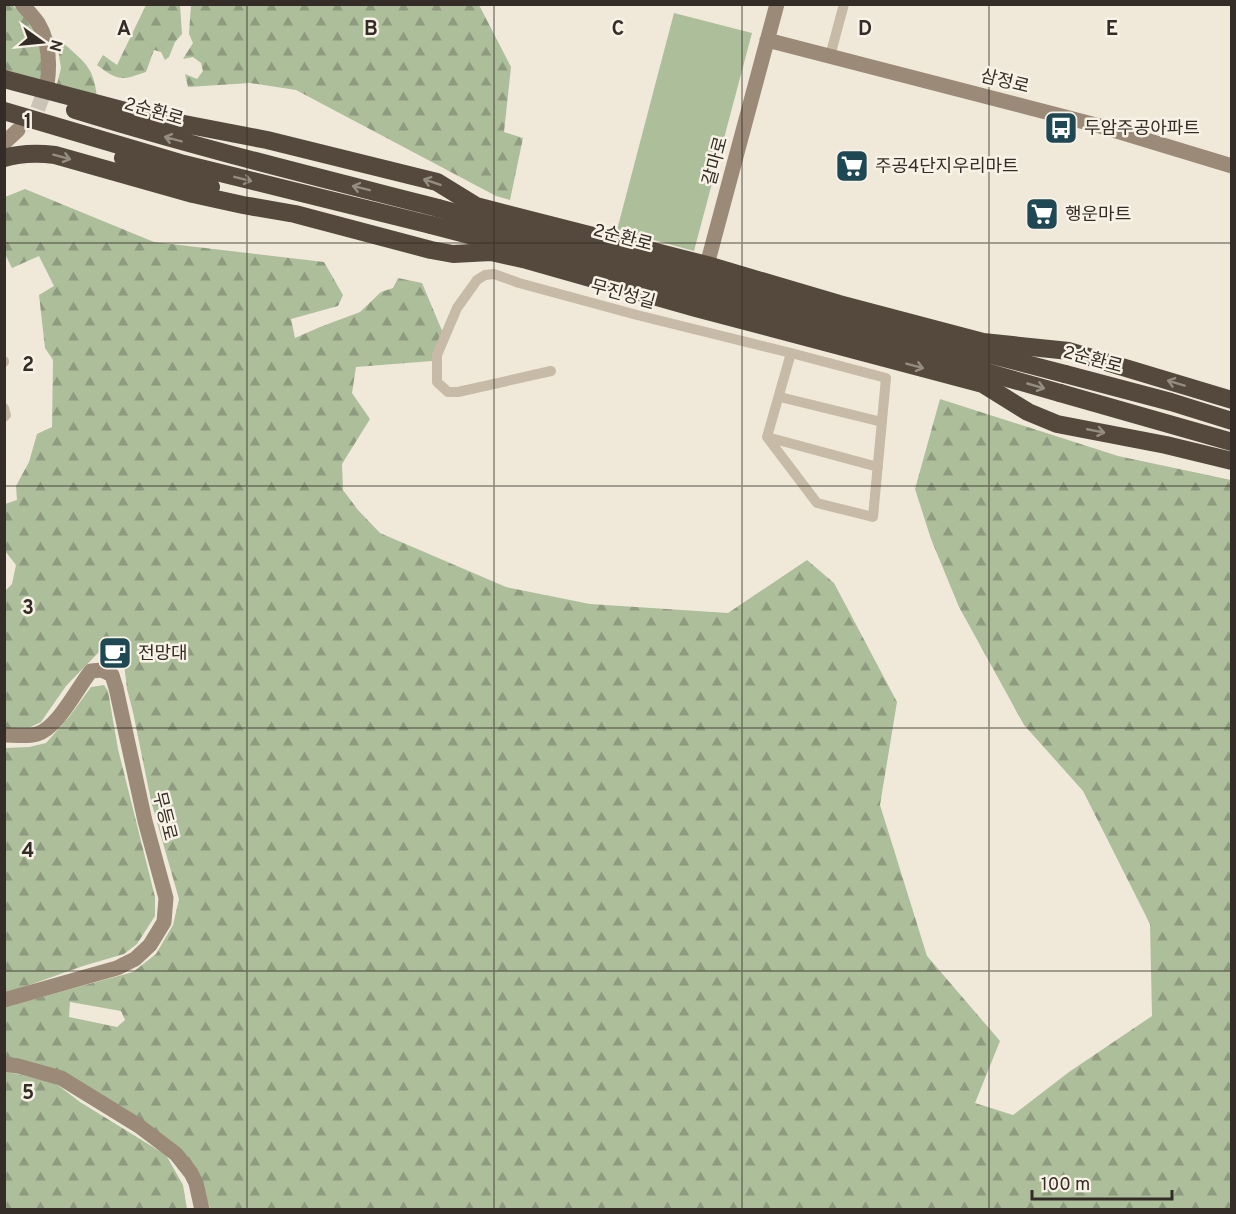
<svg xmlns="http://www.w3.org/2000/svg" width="1236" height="1214" font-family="Overpass,'Noto Sans KR',sans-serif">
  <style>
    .forest { fill: url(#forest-firs); fill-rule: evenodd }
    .green { fill: #adbe9b }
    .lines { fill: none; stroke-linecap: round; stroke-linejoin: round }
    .secondary-tunnel { stroke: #cac3b6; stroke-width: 15; stroke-dasharray: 15 8; stroke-linecap: butt }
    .street { stroke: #c7baa6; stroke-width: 10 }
    .secondary { stroke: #9b8a78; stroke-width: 15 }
    .highway { stroke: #55493e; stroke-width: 18 }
    .highway-bridge { stroke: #55493e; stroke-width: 18 }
    .oneway { stroke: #968d81 }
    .grid { fill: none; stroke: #342d27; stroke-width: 1.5; stroke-opacity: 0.55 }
    .labels { text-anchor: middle; stroke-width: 5; stroke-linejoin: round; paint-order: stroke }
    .street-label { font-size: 18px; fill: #342d27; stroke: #f8f2e6 }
    .poi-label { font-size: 18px; fill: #342d27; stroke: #f8f2e6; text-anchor: start }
    .grid-label { font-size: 20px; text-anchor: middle; font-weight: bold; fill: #342d27; stroke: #f8f2e6; stroke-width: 5; stroke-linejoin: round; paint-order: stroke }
  </style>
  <defs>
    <pattern id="forest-firs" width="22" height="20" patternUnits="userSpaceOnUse" patternTransform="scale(1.5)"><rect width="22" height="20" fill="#adbe9b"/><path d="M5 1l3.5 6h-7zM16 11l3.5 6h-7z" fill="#8e9b7e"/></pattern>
  </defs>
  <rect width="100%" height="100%" fill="#f0e9da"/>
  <path class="forest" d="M4 5H12L28 19 38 40 46 68 41 84 5 73Z
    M146 5H180L182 34 175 42 169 57 165 60 161 52 154 50 146 72C120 81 119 81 97 65L103 55 117 65Z
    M191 5H479L511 67 504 132 523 138 510 200 496 196 296 90 250 83 188 87 185 74 197 79 203 71 201 63 193 57 183 59 193 43 189 34Z
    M62 42C84 62 94 66 97 98L56 88 61 68 57 44Z
    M25 189 154 242 324 262 343 295 338 306 291 319 295 338 320 327 360 312 381 292 393 288 398 278 422 283 443 333 432 361 356 367 352 393 370 419 342 464 343 490 358 510 380 533 506 587 590 604 728 613 807 560 834 583 897 702 880 805 927 956 1000 1041 975 1103 1013 1115 1069 1072 1152 1016 1150 924 1083 791 1024 725 959 607 931 539 915 489 940 399 1118 456 1231 480V1209H210L198 1174 134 1115 5 1059V1007L133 972 156 954 173 925 179 899 151 801 133 712 127 689 124 664 118 659 99 652 66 686 41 722 29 728 5 729V591L12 584 16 565 5 551V504L17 500 16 486 29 462 37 434 52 427 53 360 45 348 39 295 54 286 39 256 12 268 5 254V197ZM70 1002 121 1011 125 1020 117 1027 69 1017Z
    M104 685 108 691 118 749 155 897V916L137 944 124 954 83 966 4 994V748L29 747 46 743 69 717 91 687Z
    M4 1071 55 1083 80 1102 166 1155 183 1185 187 1209H5Z"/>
  <path class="green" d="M674 13 752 33 694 251 617 230Z"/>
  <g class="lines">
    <path class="secondary-tunnel" d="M23 126 35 116 47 85"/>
    <path class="street" d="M830 56 844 4
      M4 361V362
      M551 371 458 392H448L437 382V355L457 308 477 280 485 275 494 274 519 283 637 315 791 353 886 378 873 517 817 503 767 437 791 353
      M780 397 882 422
      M4 408 6 415 4 417
      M767 437 878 467"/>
    <path class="secondary" d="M22 4C27 10 33 16 38 23 49 41 50 65 47 85
      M767 40 1100 126 1232 166
      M4 143 18 130
      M704 276 777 4
      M4 735C15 735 27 737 37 734 58 728 77 688 91 671L102 670 112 675 116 688 145 821 166 898 164 922 150 945 135 959 117 968 4 1000
      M4 1064 18 1066 61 1078 139 1126 176 1154 191 1173 196 1183 202 1210"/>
    <path class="highway" d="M4 79 148 117 267 140 437 182 476 206 707 265 839 304 983 342 1069 351 1232 400
      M75 110C195 147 317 177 438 208
      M4 111 180 163 431 225
      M4 158C21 153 38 153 55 155L193 194 243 205 295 214 431 250 453 254 491 252 527 260 696 308 983 384 1028 412 1057 424 1166 445 1232 461
      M123 158 173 176 211 187
      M1065 374 1171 402 1232 421
      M1060 393 1232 442"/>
    <path class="highway-bridge" d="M438 208 638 263 1065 374
      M431 225 912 351 1060 393"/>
  </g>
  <defs><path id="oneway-shaft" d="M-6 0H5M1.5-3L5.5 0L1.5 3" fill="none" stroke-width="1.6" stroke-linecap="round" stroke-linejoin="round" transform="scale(1.5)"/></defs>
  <g class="oneway">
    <use href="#oneway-shaft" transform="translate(173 139) rotate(-165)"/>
    <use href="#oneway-shaft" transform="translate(62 157) rotate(15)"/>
    <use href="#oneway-shaft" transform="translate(243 179) rotate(14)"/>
    <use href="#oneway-shaft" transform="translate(432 182) rotate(-162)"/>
    <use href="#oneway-shaft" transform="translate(361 188) rotate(-166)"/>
    <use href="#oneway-shaft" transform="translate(915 366) rotate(15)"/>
    <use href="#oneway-shaft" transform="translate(1176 383) rotate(-163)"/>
    <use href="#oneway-shaft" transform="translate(1036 386) rotate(16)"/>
    <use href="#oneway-shaft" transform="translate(1096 431) rotate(11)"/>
  </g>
  <path class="grid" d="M247 4V1210M494 4V1210M742 4V1210M989 4V1210M4 243H1232M4 486H1232M4 728H1232M4 971H1232"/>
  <defs>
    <g id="bus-square" transform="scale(1.725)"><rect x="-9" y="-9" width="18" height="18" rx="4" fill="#1e4853" stroke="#f8f2e6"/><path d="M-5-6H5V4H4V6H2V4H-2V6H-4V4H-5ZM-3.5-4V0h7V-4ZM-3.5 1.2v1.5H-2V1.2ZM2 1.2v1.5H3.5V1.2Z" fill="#fff"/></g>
    <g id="supermarket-square" transform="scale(1.725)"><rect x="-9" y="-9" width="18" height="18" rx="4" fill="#1e4853" stroke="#f8f2e6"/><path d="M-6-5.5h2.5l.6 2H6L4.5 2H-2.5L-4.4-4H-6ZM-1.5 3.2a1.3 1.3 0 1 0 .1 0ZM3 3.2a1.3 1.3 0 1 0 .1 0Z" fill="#fff"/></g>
    <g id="cafe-square" transform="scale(1.725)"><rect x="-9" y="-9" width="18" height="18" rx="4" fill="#1e4853" stroke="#f8f2e6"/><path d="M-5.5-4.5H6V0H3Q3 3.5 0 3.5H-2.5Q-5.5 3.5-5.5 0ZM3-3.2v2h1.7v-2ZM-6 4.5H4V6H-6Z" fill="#fff"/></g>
  </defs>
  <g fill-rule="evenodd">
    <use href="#bus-square" x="1061" y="128"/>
    <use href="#supermarket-square" x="852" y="166"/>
    <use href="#supermarket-square" x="1042" y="214"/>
    <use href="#cafe-square" x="115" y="653"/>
  </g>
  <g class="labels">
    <g class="street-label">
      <text transform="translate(1005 81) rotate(14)" y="6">삼정로</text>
      <text transform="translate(154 111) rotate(16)" y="6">2순환로</text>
      <text transform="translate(715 161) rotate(-75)" y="6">갈마로</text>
      <text transform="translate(623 237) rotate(15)" y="6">2순환로</text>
      <text transform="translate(623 294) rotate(15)" y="6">무진성길</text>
      <text transform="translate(1093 359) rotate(15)" y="6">2순환로</text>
      <text transform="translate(165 816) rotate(76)" y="6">무등로</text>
    </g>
    <g class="poi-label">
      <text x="1084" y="134">두암주공아파트</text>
      <text x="875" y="172">주공4단지우리마트</text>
      <text x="1065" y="220">행운마트</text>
      <text x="138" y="659">전망대</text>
    </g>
  </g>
  <g class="grid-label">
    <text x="124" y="35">A</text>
    <text x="371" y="35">B</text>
    <text x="618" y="35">C</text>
    <text x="865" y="35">D</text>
    <text x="1112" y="35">E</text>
    <text x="28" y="128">1</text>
    <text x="28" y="371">2</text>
    <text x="28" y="614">3</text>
    <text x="28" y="857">4</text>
    <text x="28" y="1099">5</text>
  </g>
  <rect width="1236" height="1214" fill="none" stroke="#342d27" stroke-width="12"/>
  <g transform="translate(42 42) rotate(105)" stroke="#f8f2e6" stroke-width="4.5" paint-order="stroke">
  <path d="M0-4.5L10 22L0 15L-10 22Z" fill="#342d27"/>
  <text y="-9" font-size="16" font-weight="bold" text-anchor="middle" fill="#342d27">N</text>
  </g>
  <path d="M1032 1190v9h140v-9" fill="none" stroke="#342d27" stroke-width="3"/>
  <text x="1041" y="1190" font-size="18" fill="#342d27" stroke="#f8f2e6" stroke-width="4.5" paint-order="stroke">100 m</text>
</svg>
